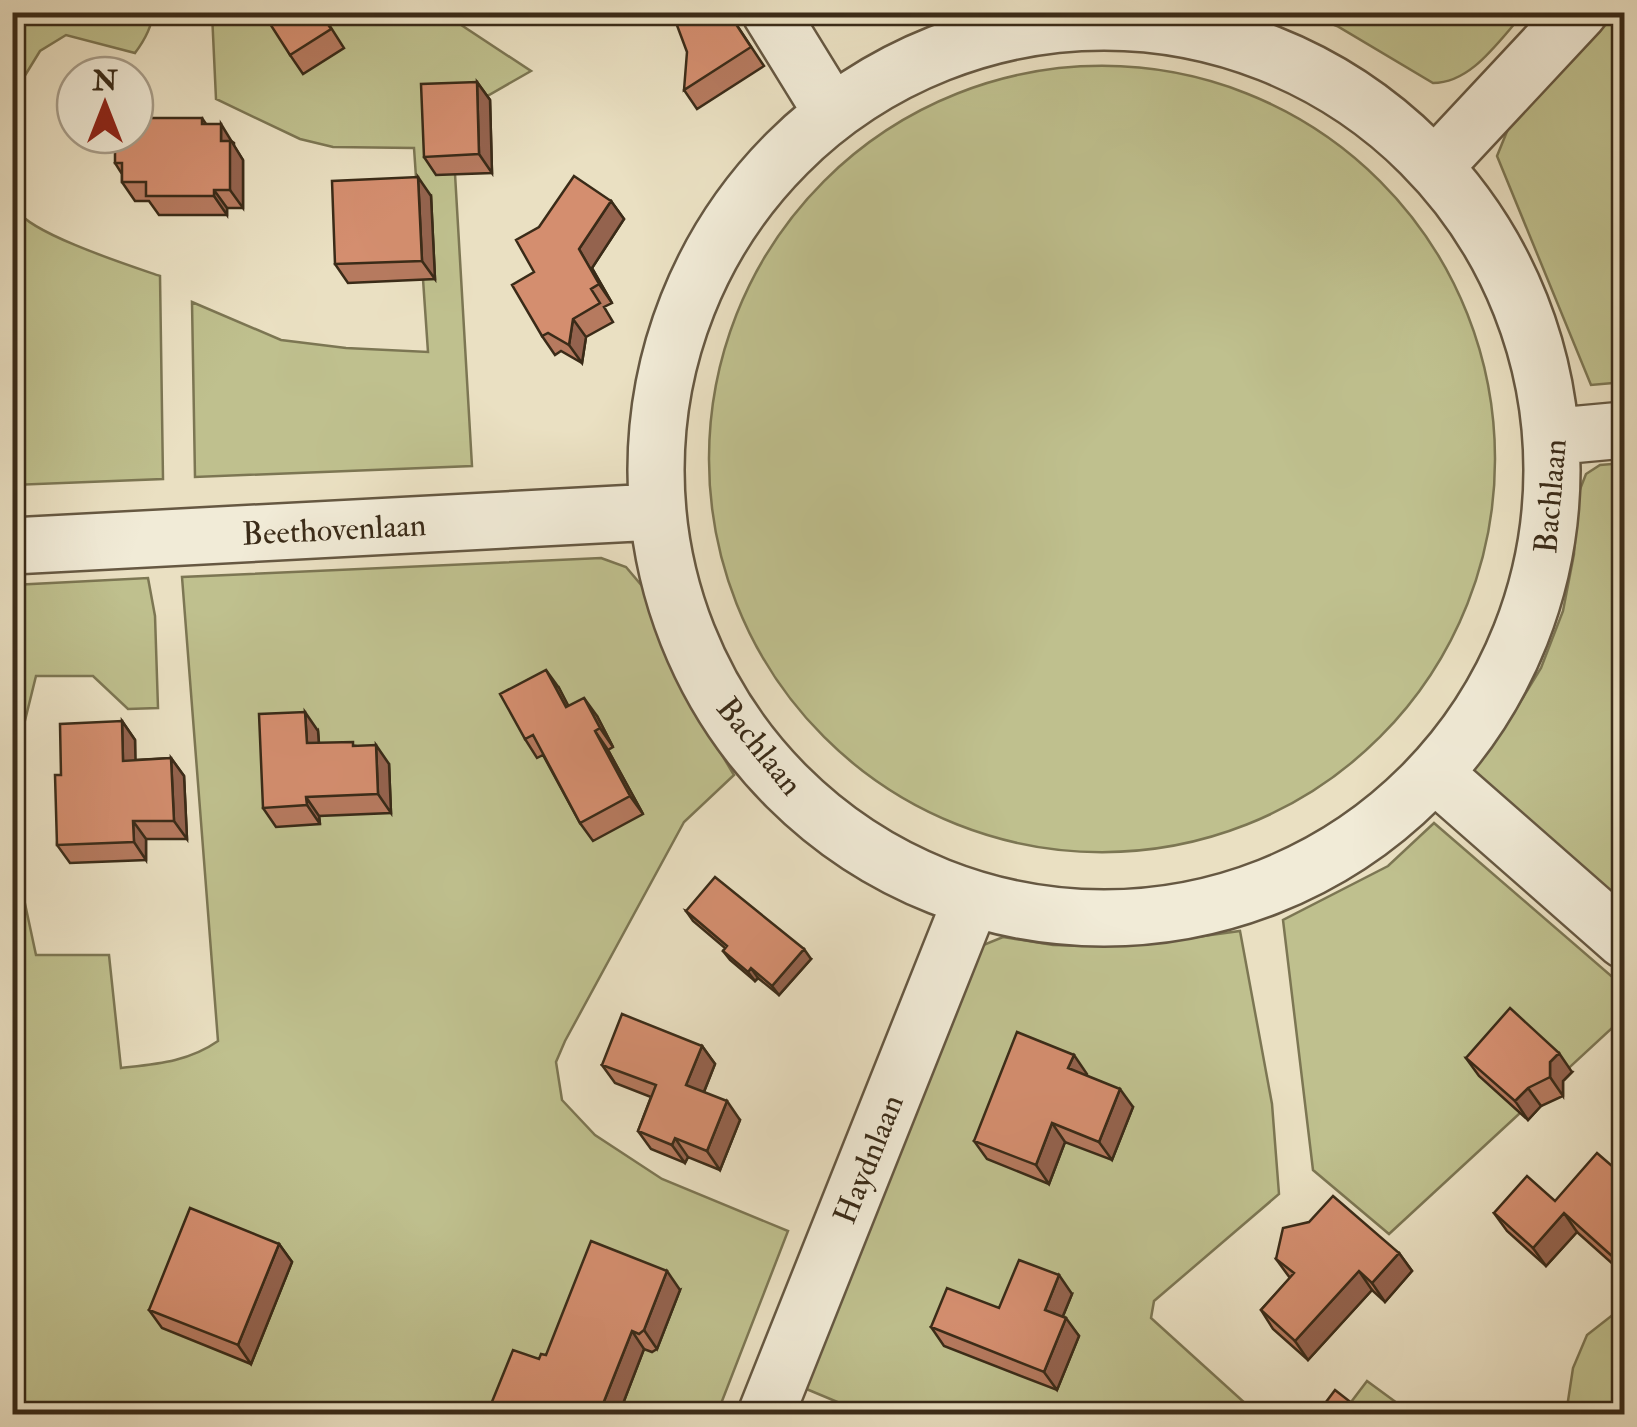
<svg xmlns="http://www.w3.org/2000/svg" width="1637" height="1427" font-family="'IM FELL Double Pica',serif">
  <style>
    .green { fill: #bfc08e; stroke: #7c7653; stroke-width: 2.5 }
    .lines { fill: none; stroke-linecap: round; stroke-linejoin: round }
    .minor-casing { stroke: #665842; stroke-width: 60 }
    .minor { stroke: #f1ebd7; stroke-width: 55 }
    .wall { fill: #b67a5f; stroke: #3a2b18; stroke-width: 2.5 }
    .shaded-wall { fill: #94634e; stroke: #3a2b18; stroke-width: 2.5 }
    .building { fill: #d48e6f; stroke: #3a2b18; stroke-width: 2.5 }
    .labels { text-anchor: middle; stroke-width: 10; stroke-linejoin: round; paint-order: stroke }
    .street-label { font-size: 32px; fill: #3a2b18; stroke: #f1ebd7 }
  </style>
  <rect width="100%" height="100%" fill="#eae0c2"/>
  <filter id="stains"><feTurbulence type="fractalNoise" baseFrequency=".002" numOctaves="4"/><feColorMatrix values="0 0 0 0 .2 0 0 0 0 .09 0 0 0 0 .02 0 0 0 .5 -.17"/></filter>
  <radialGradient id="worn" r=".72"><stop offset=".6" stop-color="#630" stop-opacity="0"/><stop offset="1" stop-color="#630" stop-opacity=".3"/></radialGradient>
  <path class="green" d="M13 12H153C152 28 144 41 135 53L66 35 40 51 13 95Z
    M212 13H320L324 20 336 13H443L531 71 489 95 451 105 472 466 195 477 192 302 281 340 346 348 428 352 414 148 333 147 300 139 216 99Z
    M1302 13 1524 12V13C1499 40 1472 83 1433 83L1337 26Z
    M1617 13H1624V382L1591 385 1497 156 1508 129Z
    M709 459a393 393 0 1 1 786 0a393 393 0 1 1-786 0Z
    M13 195C14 200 15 206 17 210 31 234 131 266 160 276L163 479 13 485Z
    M1624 463V908L1473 781 1474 763 1511 717 1541 668 1563 611 1574 554 1577 497 1586 474 1600 465Z
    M601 558 626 567 642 586 687 697 734 775 684 822 565 1041 556 1062 562 1100 595 1135 662 1179 788 1231 717 1414H13L12 843 36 955H109L121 1068C156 1064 188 1062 218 1041L182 577Z
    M148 578 155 616 158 708 128 709 93 676H36L13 769V585Z
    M1434 823 1624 987V1017L1389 1234 1313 1170 1283 920 1388 866Z
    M1240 931 1272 1104 1279 1194 1154 1301 1151 1318 1257 1414H866L804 1388 976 948 1003 937 1053 945 1099 946 1145 944Z
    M1624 1306V1414H1566L1573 1368 1587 1335Z
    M1367 1381 1412 1414H1342Z"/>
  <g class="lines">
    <g class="minor-casing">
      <path id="minor" d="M770 12 831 111
        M656 470a448 448 0 1 1 896 0a448 448 0 1 1-896 0Z
        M1437 164 1579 12
        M1559 436 1624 430
        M12 546 655 512
        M1435 774 1624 940
        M766 1414 970 903"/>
    </g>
    <use href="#minor" class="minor"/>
  </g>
  <path class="wall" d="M270 12H321L344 48 303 74 290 55Z
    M728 12 764 66 697 109 684 90Z
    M477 82 490 100 492 173 436 175 424 157Z
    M202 118 206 124 234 143V146L243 160V208H227V215H159L149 201H135L122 182V174L115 163Z
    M431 196 435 279 348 283 335 264Z
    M611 201 624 219 592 268 612 303 604 307 613 322 586 337 582 363 561 351 555 355 542 336 534 272Z
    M559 688 568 706 597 716 613 747 608 750 643 814 593 841 580 823 543 755 537 758 525 739Z
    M122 721 135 740V760L171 758 184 776 187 839H146V860L70 863 57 845 61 775Z
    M318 731 319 743 356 746 389 764 391 813 319 816 320 824 276 827 263 808Z
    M686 911 811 959 779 995 758 978 755 981 730 960 723 951 725 948 693 921Z
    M702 1046 715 1064 704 1092 740 1120 720 1170 688 1157 685 1163 651 1149 638 1131 651 1097 615 1083 602 1065Z
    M1466 1058 1572 1072 1563 1081V1096L1541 1106 1528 1120 1479 1076Z
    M1087 1074 1086 1075 1133 1107 1112 1160 1065 1142 1049 1184 987 1159 974 1141Z
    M1624 1168V1274L1577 1232 1546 1266 1507 1231 1494 1213 1555 1201 1620 1173Z
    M279 1244 292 1262 251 1364 162 1328 149 1310Z
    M1399 1253 1412 1271 1385 1302 1372 1290 1308 1360 1273 1329 1261 1310 1290 1278 1276 1259Z
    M680 1290 657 1349 652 1352 644 1349 619 1414H487L539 1359Z
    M1072 1294 1063 1316 1079 1336 1057 1390 944 1346 931 1327 999 1308Z"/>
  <path class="shaded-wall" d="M477 82 490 100 492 173 479 154Z
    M221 124 243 160V208L230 190 221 141Z
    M418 177 431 196 435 279 422 261Z
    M214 190 227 208V215L214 196Z
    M611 201 624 219 592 268 612 303 599 284 579 249Z
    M573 319 586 337 582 363 569 345Z
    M546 670 559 688 579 726 566 707Z
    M584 698 597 716 613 747 600 728Z
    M305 712 318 731 320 761 307 743Z
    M122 721 135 740 136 779 123 761Z
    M595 731 608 750 643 814 630 796Z
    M376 745 389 764 391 813 378 794Z
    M171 758 184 776 187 839 174 821Z
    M306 797 319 816 320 824 307 805Z
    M133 821 146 839V860L134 842Z
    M804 949 811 959 779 995 772 986Z
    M751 968 758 978 755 981 748 972Z
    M702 1046 715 1064 699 1104 686 1085Z
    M1559 1053 1572 1072 1563 1081V1096L1550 1077V1062Z
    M1074 1055 1087 1074 1081 1087 1068 1068Z
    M1528 1088 1541 1106 1528 1120 1515 1101Z
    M1120 1089 1133 1107 1112 1160 1099 1142Z
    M727 1101 740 1120 720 1170 707 1151Z
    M1052 1123 1065 1142 1049 1184 1036 1165Z
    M675 1138 688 1157 685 1163 672 1145Z
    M1564 1213 1577 1232 1546 1266 1533 1248Z
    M279 1244 292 1262 251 1364 238 1345Z
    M1399 1253 1412 1271 1385 1302 1372 1283Z
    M667 1271 680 1290 657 1349 644 1330Z
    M1359 1271 1372 1290 1308 1360 1295 1341Z
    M1059 1275 1072 1294 1058 1328 1045 1310Z
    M1066 1318 1079 1336 1057 1390 1044 1372Z
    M632 1331 644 1349 619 1414H599Z
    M553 1406 559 1414H550Z"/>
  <path class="building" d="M270 12H320L331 29 290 55 265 16Z
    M672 12H728L751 47 684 90 687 52Z
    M477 82 479 154 424 157 421 84Z
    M135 118H202V124H221V141H230V190H214V196H146V182H122V163H115V135H135Z
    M1624 143V162L1617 146Z
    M574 176 611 201 579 249 599 284 591 289 600 303 573 319 569 345 548 333 542 336 512 285 534 272 516 240 539 227Z
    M418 177 422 261 335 264 332 181Z
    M546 670 566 707 584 698 600 728 595 731 630 796 580 823 533 735 525 739 500 694Z
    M305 712 307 743 353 742V746L376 745 378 794 306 797 307 805 263 808 259 714Z
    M122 721 123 761 171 758 174 821H133L134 842 57 845 55 775H61L60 724Z
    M715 877 804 949 772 986 751 968 748 972 723 951 727 946 686 911Z
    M1510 1008 1559 1053 1550 1062V1077L1528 1088 1515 1101 1466 1058Z
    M622 1014 702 1046 686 1085 727 1101 707 1151 675 1138 672 1145 638 1131 656 1085 602 1065Z
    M1017 1032 1074 1055 1068 1068 1120 1089 1099 1142 1052 1123 1036 1165 974 1141Z
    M1597 1153 1620 1173 1624 1168V1262L1622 1265 1564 1213 1533 1248 1494 1213 1527 1176 1555 1201Z
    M1333 1196 1399 1253 1372 1283 1359 1271 1295 1341 1261 1310 1294 1273 1276 1259 1283 1228 1309 1222Z
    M190 1208 279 1244 238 1345 149 1310Z
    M591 1241 667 1271 644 1330 639 1334 632 1331 599 1414H576L553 1406 550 1414 530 1408 528 1414H487L513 1350 539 1359 541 1354 546 1355Z
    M1019 1260 1059 1275 1045 1310 1066 1318 1044 1372 931 1327 947 1288 999 1308Z
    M1335 1390 1362 1411 1359 1414H1317Z"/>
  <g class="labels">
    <g class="street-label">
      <text transform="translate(1550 496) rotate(-85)" y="11">Bachlaan</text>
      <text transform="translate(334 529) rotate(-3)" y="11">Beethovenlaan</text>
      <text transform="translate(760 746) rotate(51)" y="11">Bachlaan</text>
      <text transform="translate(868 1159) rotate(-68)" y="11">Haydnlaan</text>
    </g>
  </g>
  <rect width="1637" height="1427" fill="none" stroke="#eae0c2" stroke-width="50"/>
  <rect x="15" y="15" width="1607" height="1397" fill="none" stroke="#3a2b18" stroke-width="5"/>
  <rect x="25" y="25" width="1587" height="1377" fill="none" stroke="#3a2b18" stroke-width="2.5"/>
  <g transform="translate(105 105)"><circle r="48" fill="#f1ebd7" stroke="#a89e8b" stroke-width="2.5"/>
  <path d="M0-8L18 38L0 25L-18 38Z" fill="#8f2418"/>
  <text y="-15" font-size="28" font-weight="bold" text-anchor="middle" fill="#3a2b18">N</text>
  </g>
  <rect width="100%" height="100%" filter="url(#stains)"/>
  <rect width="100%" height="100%" fill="url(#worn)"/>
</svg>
